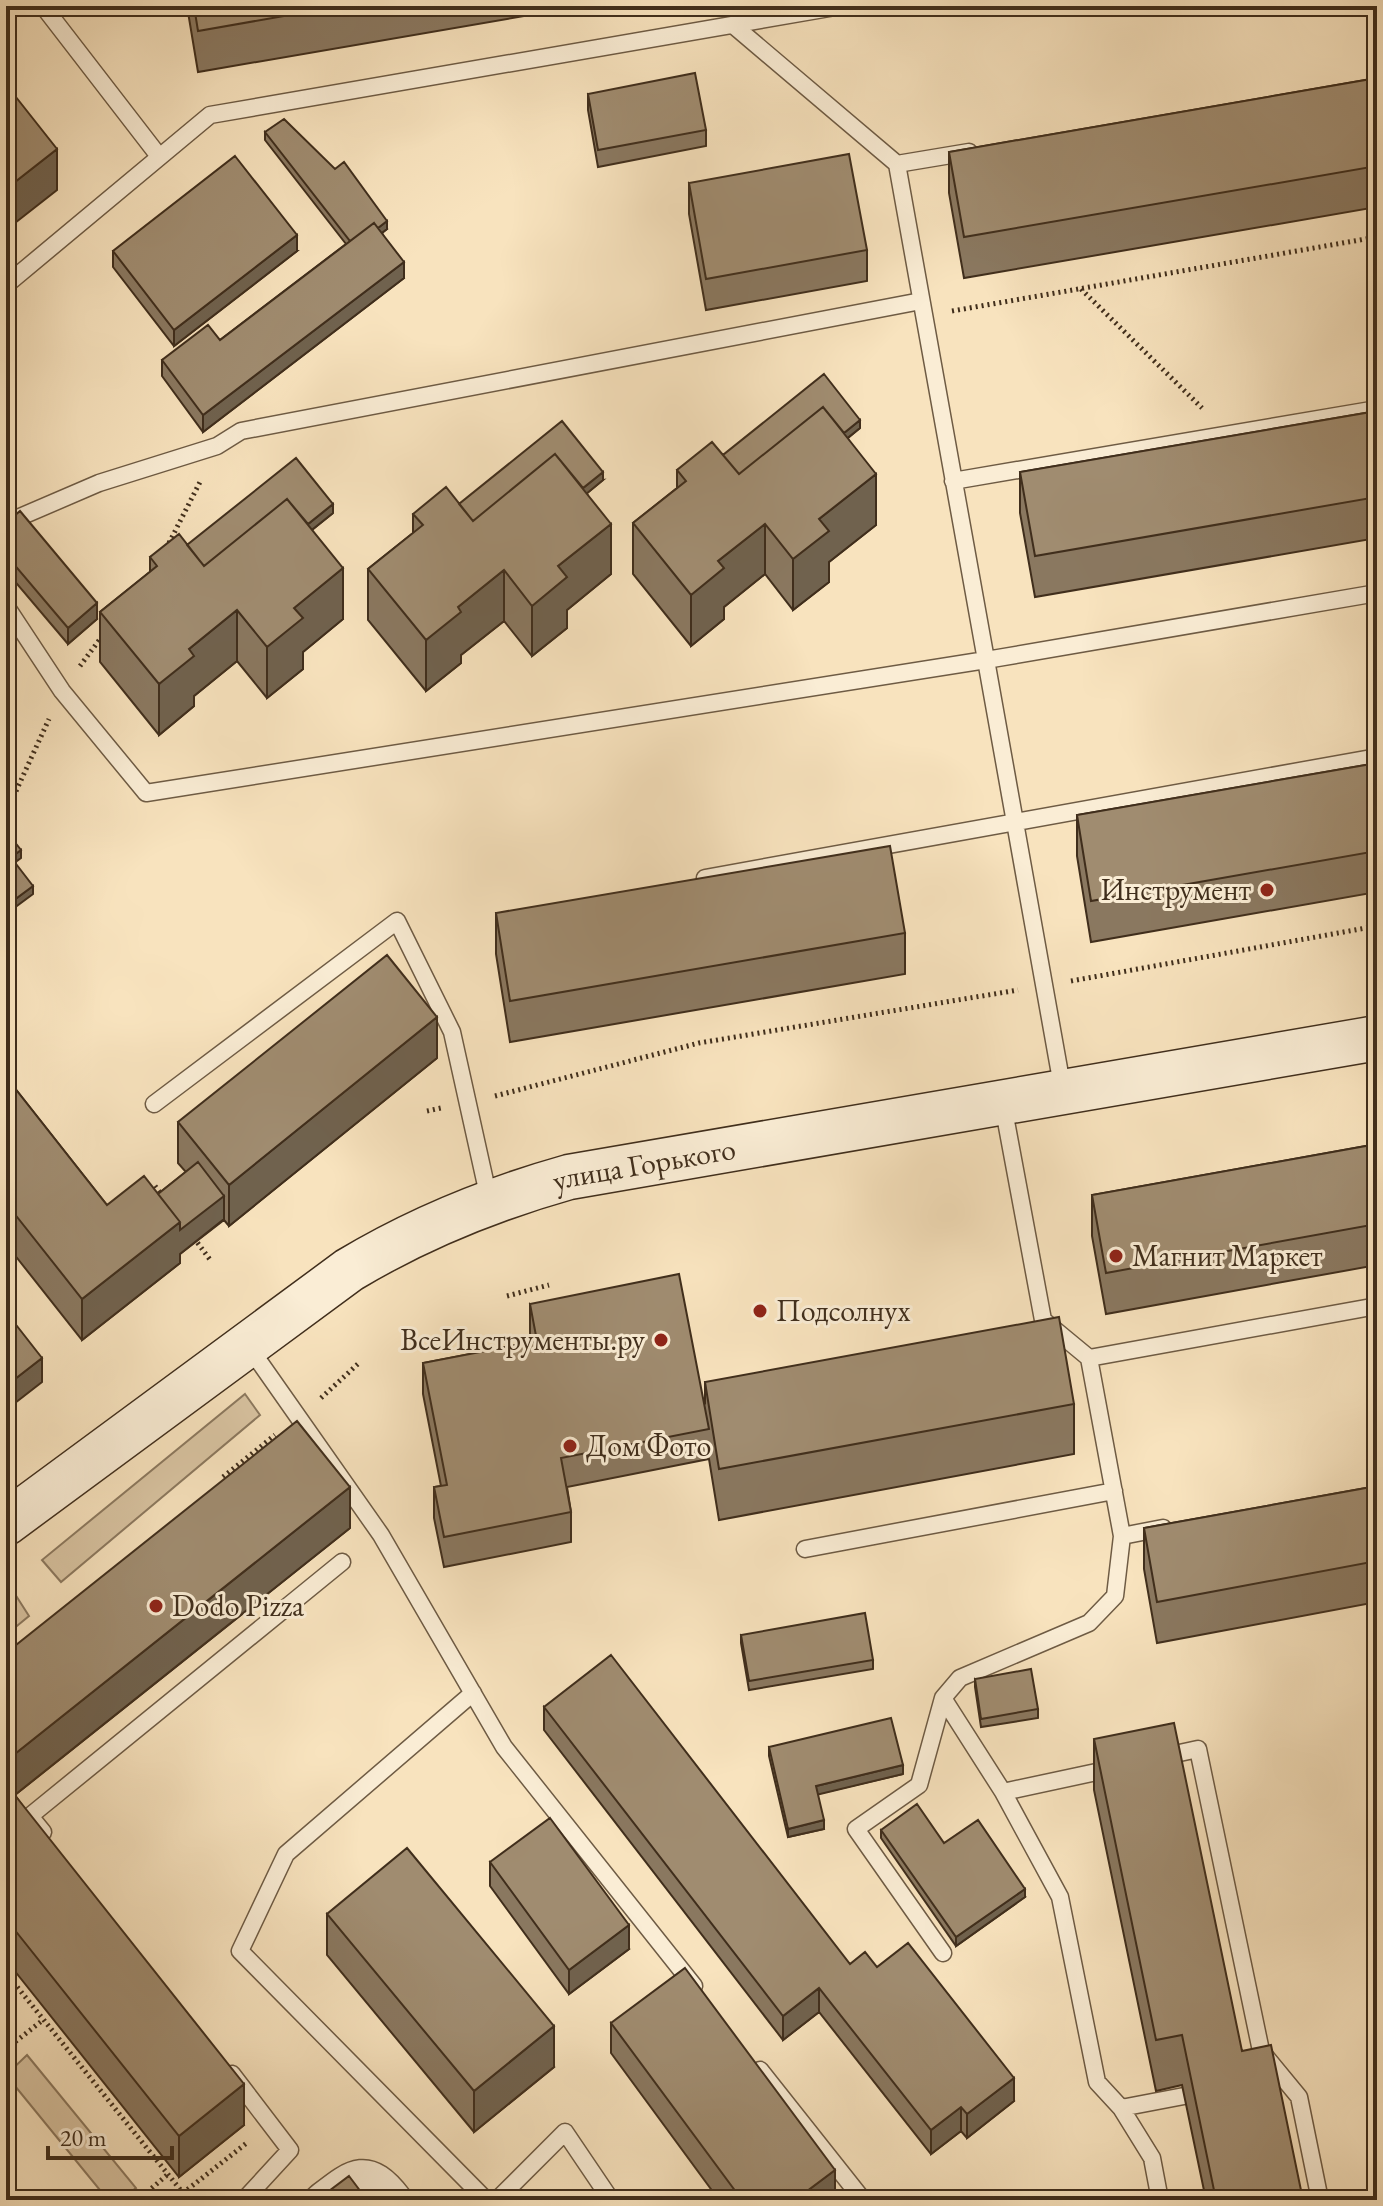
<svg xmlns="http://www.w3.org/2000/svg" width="1383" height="2206" font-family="'EB Garamond',serif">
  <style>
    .green { fill: #d9c4a2; stroke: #8c795f; stroke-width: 2 }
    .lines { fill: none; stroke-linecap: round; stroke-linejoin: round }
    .lane-casing { stroke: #6e5b44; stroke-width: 19 }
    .street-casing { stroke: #6e5b44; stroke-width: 35 }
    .secondary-casing { stroke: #402e1c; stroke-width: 47 }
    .path { stroke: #402e1c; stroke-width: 5; stroke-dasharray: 2 4; stroke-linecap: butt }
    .lane { stroke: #faedd5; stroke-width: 16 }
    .street { stroke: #faedd5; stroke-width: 32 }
    .secondary { stroke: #faedd5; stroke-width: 44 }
    .wall { fill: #8a7860; stroke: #402e1c; stroke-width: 2 }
    .shaded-wall { fill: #70624e; stroke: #402e1c; stroke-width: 2 }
    .building { fill: #a08c70; stroke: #402e1c; stroke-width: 2 }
    .poi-dot { fill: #8f2418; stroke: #faedd5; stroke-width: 3 }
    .labels { text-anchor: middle; stroke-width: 6; stroke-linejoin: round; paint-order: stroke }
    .poi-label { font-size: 30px; fill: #402e1c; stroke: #faedd5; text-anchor: start }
    .street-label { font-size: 30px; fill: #402e1c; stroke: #faedd5 }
  </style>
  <rect width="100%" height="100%" fill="#f8e3be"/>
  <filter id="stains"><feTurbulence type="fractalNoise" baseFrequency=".0025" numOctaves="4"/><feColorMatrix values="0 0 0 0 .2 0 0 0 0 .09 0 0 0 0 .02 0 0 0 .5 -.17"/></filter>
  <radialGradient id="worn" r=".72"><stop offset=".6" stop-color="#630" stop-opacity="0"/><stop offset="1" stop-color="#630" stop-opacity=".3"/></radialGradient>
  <path class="green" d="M245 1394 260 1415 61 1582 42 1560Z
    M6 1580 29 1616 6 1635Z
    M27 2055 136 2188 120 2200H108L6 2075Z"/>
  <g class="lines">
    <g class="lane-casing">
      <path id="lane" d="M43 6 158 155
        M733 25 897 164 986 660 1377 593
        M897 164 969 152
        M6 285 210 115 841 6
        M953 481 1377 409
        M6 523 99 483 217 446 241 431 921 301
        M6 606 62 691 146 793 986 660 1063 1091
        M705 878 1377 757
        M154 1104 397 921 452 1032 489 1199
        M1003 1105 1043 1320 1089 1358 1122 1536 1163 1528
        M249 1347 381 1535 504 1747 694 1986
        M1089 1358 1377 1306
        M805 1549 1114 1491
        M473 1693 286 1854 240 1951 486 2200
        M943 1698 1003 1792 1115 1768
        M1161 1757 1198 1749 1261 2051 1299 2097 1320 2200
        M1003 1792 1060 1897 1097 2082 1121 2108 1152 2158 1160 2200
        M43 1832 30 1816 342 1562
        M943 1953 856 1829 919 1785 943 1698 960 1678 1089 1623 1115 1596 1122 1536
        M760 2070 863 2200
        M232 2074 290 2150 244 2200
        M1121 2108 1184 2096
        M497 2200 565 2132 611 2200"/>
    </g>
    <g class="street-casing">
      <path id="street" d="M321 2200C353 2175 367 2162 396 2200"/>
    </g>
    <g class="secondary-casing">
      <g id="secondary">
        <path id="s1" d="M6 1523 349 1270C419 1228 491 1199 569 1177L1377 1038"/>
      </g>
    </g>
    <path class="path" d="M1081 289 1202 408
      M952 311 1377 237
      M169 543 201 480
      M80 666 103 635
      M6 813 49 719
      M1071 981 1377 926
      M495 1096 699 1043 1018 990
      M427 1111 441 1108
      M155 1186 164 1198
      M194 1238 211 1261
      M507 1296 549 1285
      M321 1398 360 1362
      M6 1427 13 1422
      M223 1477 275 1435
      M6 1973 183 2193 248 2142
      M6 1994 16 1986
      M6 2049 43 2020
      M138 2200 167 2175"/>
    <use href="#lane" class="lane"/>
    <use href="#street" class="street"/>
    <use href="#secondary" class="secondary"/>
  </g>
  <path class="wall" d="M187 6H577V7L198 72Z
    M1377 78V207L964 278 949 193V152Z
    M588 94 706 130V146L598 167 588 110Z
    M265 132 387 229 382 233 404 278 203 432 162 376V360L220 340 346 244 265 140Z
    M689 183 867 250V281L706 310 689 214Z
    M113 251H297L174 346 113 267Z
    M1377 411V538L1035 597 1020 513V472Z
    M860 428 848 438 876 525 829 562V582L793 610 765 574 724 607V619L691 646 633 574V523L677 488V470L723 455Z
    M603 480 587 493 611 574 567 610V628L532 656 504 621 461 655V663L426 691 368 620V569L413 533V514L459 504Z
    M333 513 312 530 343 619 303 652V669L267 698 237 661 194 696V706L159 735 100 662V612L150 572V557L187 545Z
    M6 523 97 619 68 644 6 571Z
    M1377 763V892L1091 942 1077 856V815Z
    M496 913 905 933V974L510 1042 496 954Z
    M437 1058 229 1226 224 1220 180 1254V1263L82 1340 6 1244V1077L107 1205 158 1194 186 1172 178 1163V1122Z
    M1377 1144V1265L1106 1314 1092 1236V1195Z
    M530 1304 705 1403V1382L1074 1404V1454L719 1520 709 1459 567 1487 571 1512V1542L444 1567 434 1518V1487L441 1486 423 1394V1363L532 1342 530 1334Z
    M1377 1486V1602L1157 1643 1144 1569V1528Z
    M350 1528 15 1795 244 2125 179 2177 6 1960V1653Z
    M741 1635 873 1660V1669L749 1690 741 1643Z
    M975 1679 1038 1709V1718L981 1727 975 1687Z
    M544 1707 850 1964 877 1967 1014 2101 967 2138 961 2131 931 2154 819 2012 783 2040 544 1730Z
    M1094 1739 1242 2051 1303 2200H1206L1182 2085 1156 2091 1094 1790Z
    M769 1747 903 1774 817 1794 824 1829 788 1837 769 1756Z
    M881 1830 1025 1897 956 1946 881 1838Z
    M490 1862 629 1949 569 1994 490 1886Z
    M327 1914 554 2067 474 2132 327 1955Z
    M611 2023 835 2200H719L611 2053Z"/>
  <path class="shaded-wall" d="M57 149V190L6 230V189Z
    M387 221V229L354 254V246Z
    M297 235V251L174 346V330Z
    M404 262V278L203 432V415Z
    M860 420V428L739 525V517Z
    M603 472V480L562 514V505Z
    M876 474V525L829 562V582L793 610V559L819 519Z
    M333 504V513L204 616V608Z
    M611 524V574L567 610V628L532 656V606L558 566Z
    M765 524V574L724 607V619L691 646V595L718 561Z
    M343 568V619L303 652V669L267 698V647L294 608Z
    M504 570V621L461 655V663L426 691V640L458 607Z
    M97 603V619L68 644V628Z
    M237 610V661L194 696V706L159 735V684L189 649Z
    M21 850V858L6 869V861Z
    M33 886V894L6 914V906Z
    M437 1017V1058L229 1226V1185Z
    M224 1196V1219L180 1254V1263L82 1340V1299L180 1222Z
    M42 1358V1382L6 1410V1386Z
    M350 1487V1528L6 1802V1761Z
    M903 1765V1774L816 1795V1786Z
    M824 1820V1829L788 1837V1829Z
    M1025 1889V1897L956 1946V1937Z
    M629 1925V1949L569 1994V1970Z
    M819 1988V2012L783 2040V2016Z
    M554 2026V2067L474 2132V2091Z
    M1014 2078V2101L967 2138V2114Z
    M244 2084V2125L179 2177V2136Z
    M961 2107V2131L931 2154V2130Z
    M835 2170V2200H795Z"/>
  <path class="building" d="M194 6H341L198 31Z
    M695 73 706 130 598 150 588 94Z
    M1377 78V166L964 237 949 152Z
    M8 87 57 149 6 189V89Z
    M284 119 335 169 344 162 387 221 378 228 374 223 350 241 265 132Z
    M849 154 867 250 706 279 689 183Z
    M235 156 297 235 174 330 113 251Z
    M374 223 404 262 203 415 162 360 208 325 220 340Z
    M824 374 860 420 844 433 823 407 739 474 723 455Z
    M823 407 876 474 819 519 829 531 793 559 765 524 718 561 724 568 691 595 633 523 686 481 677 470 712 442 739 474Z
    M1377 411V497L1035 556 1020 472Z
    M562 421 603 472 583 488 555 454 473 521 459 504Z
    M555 454 611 524 558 566 567 577 532 606 504 570 458 607 461 612 426 640 368 569 423 525 413 514 446 487 473 521Z
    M296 458 333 504 308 524 287 499 204 566 187 545Z
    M287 499 343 568 294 608 303 618 267 647 237 610 189 649 194 656 159 684 100 612 157 566 150 557 179 534 204 566Z
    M20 511 97 603 68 628 6 555V523Z
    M1377 763V851L1091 901 1077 815Z
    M6 831 21 850 6 861Z
    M890 846 905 933 510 1001 496 913Z
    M13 860 33 886 6 906V865Z
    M387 955 437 1017 229 1185 178 1122Z
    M6 1077 107 1205 144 1176 180 1222 82 1299 6 1203Z
    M1377 1144V1224L1106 1273 1092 1195Z
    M198 1162 224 1196 180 1230V1222L158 1194Z
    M679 1274 709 1429 561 1458 571 1512 444 1537 434 1487 447 1485 423 1363 537 1341 530 1304Z
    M6 1312 42 1358 6 1386Z
    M1059 1317 1074 1404 719 1469 705 1382Z
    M297 1421 350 1487 6 1761V1653Z
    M1377 1486V1561L1157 1602 1144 1528Z
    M865 1613 873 1660 749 1681 741 1635Z
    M611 1655 850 1964 865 1952 877 1967 908 1943 1014 2078 967 2114 961 2107 931 2130 819 1988 783 2016 544 1707Z
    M1031 1669 1038 1709 981 1719 975 1679Z
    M891 1718 903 1765 816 1786 824 1820 788 1829 769 1747Z
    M1174 1723 1242 2051 1271 2045 1303 2200H1216L1182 2035 1156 2040 1094 1739Z
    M6 1784 244 2084 179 2136 6 1919Z
    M917 1804 944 1843 978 1820 1025 1889 956 1937 881 1830Z
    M550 1818 629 1925 569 1970 490 1862Z
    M407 1848 554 2026 474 2091 327 1914Z
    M685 1968 835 2170 795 2200H742L611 2023Z
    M349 2176 367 2200H317Z"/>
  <g class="poi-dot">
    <circle cx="1267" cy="890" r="8"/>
    <circle cx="1116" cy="1256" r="8"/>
    <circle cx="760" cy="1311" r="8"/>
    <circle cx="661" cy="1340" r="8"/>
    <circle cx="570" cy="1446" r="8"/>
    <circle cx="156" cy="1606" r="8"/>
  </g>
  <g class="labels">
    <g class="poi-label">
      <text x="1251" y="900" text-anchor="end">Инструмент</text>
      <text x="1132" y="1266">Магнит Маркет</text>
      <text x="776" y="1321">Подсолнух</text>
      <text x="645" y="1350" text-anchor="end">ВсеИнструменты.ру</text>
      <text x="586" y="1456">Дом Фото</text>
      <text x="172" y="1616">Dodo Pizza</text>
    </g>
    <g class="street-label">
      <text dy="10" stroke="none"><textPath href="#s1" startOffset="742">улица Горького</textPath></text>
    </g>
  </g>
  <rect width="1383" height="2206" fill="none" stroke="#f8e3be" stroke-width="32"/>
  <rect x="8" y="8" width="1367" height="2190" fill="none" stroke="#402e1c" stroke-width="4"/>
  <rect x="16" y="16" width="1351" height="2174" fill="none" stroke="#402e1c" stroke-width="2"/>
  <path d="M48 2146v12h124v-12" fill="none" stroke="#402e1c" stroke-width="4"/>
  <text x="60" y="2146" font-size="24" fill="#402e1c" stroke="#faedd5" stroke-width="6" paint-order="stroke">20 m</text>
  <rect width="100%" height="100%" filter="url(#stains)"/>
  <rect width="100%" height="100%" fill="url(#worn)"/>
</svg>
